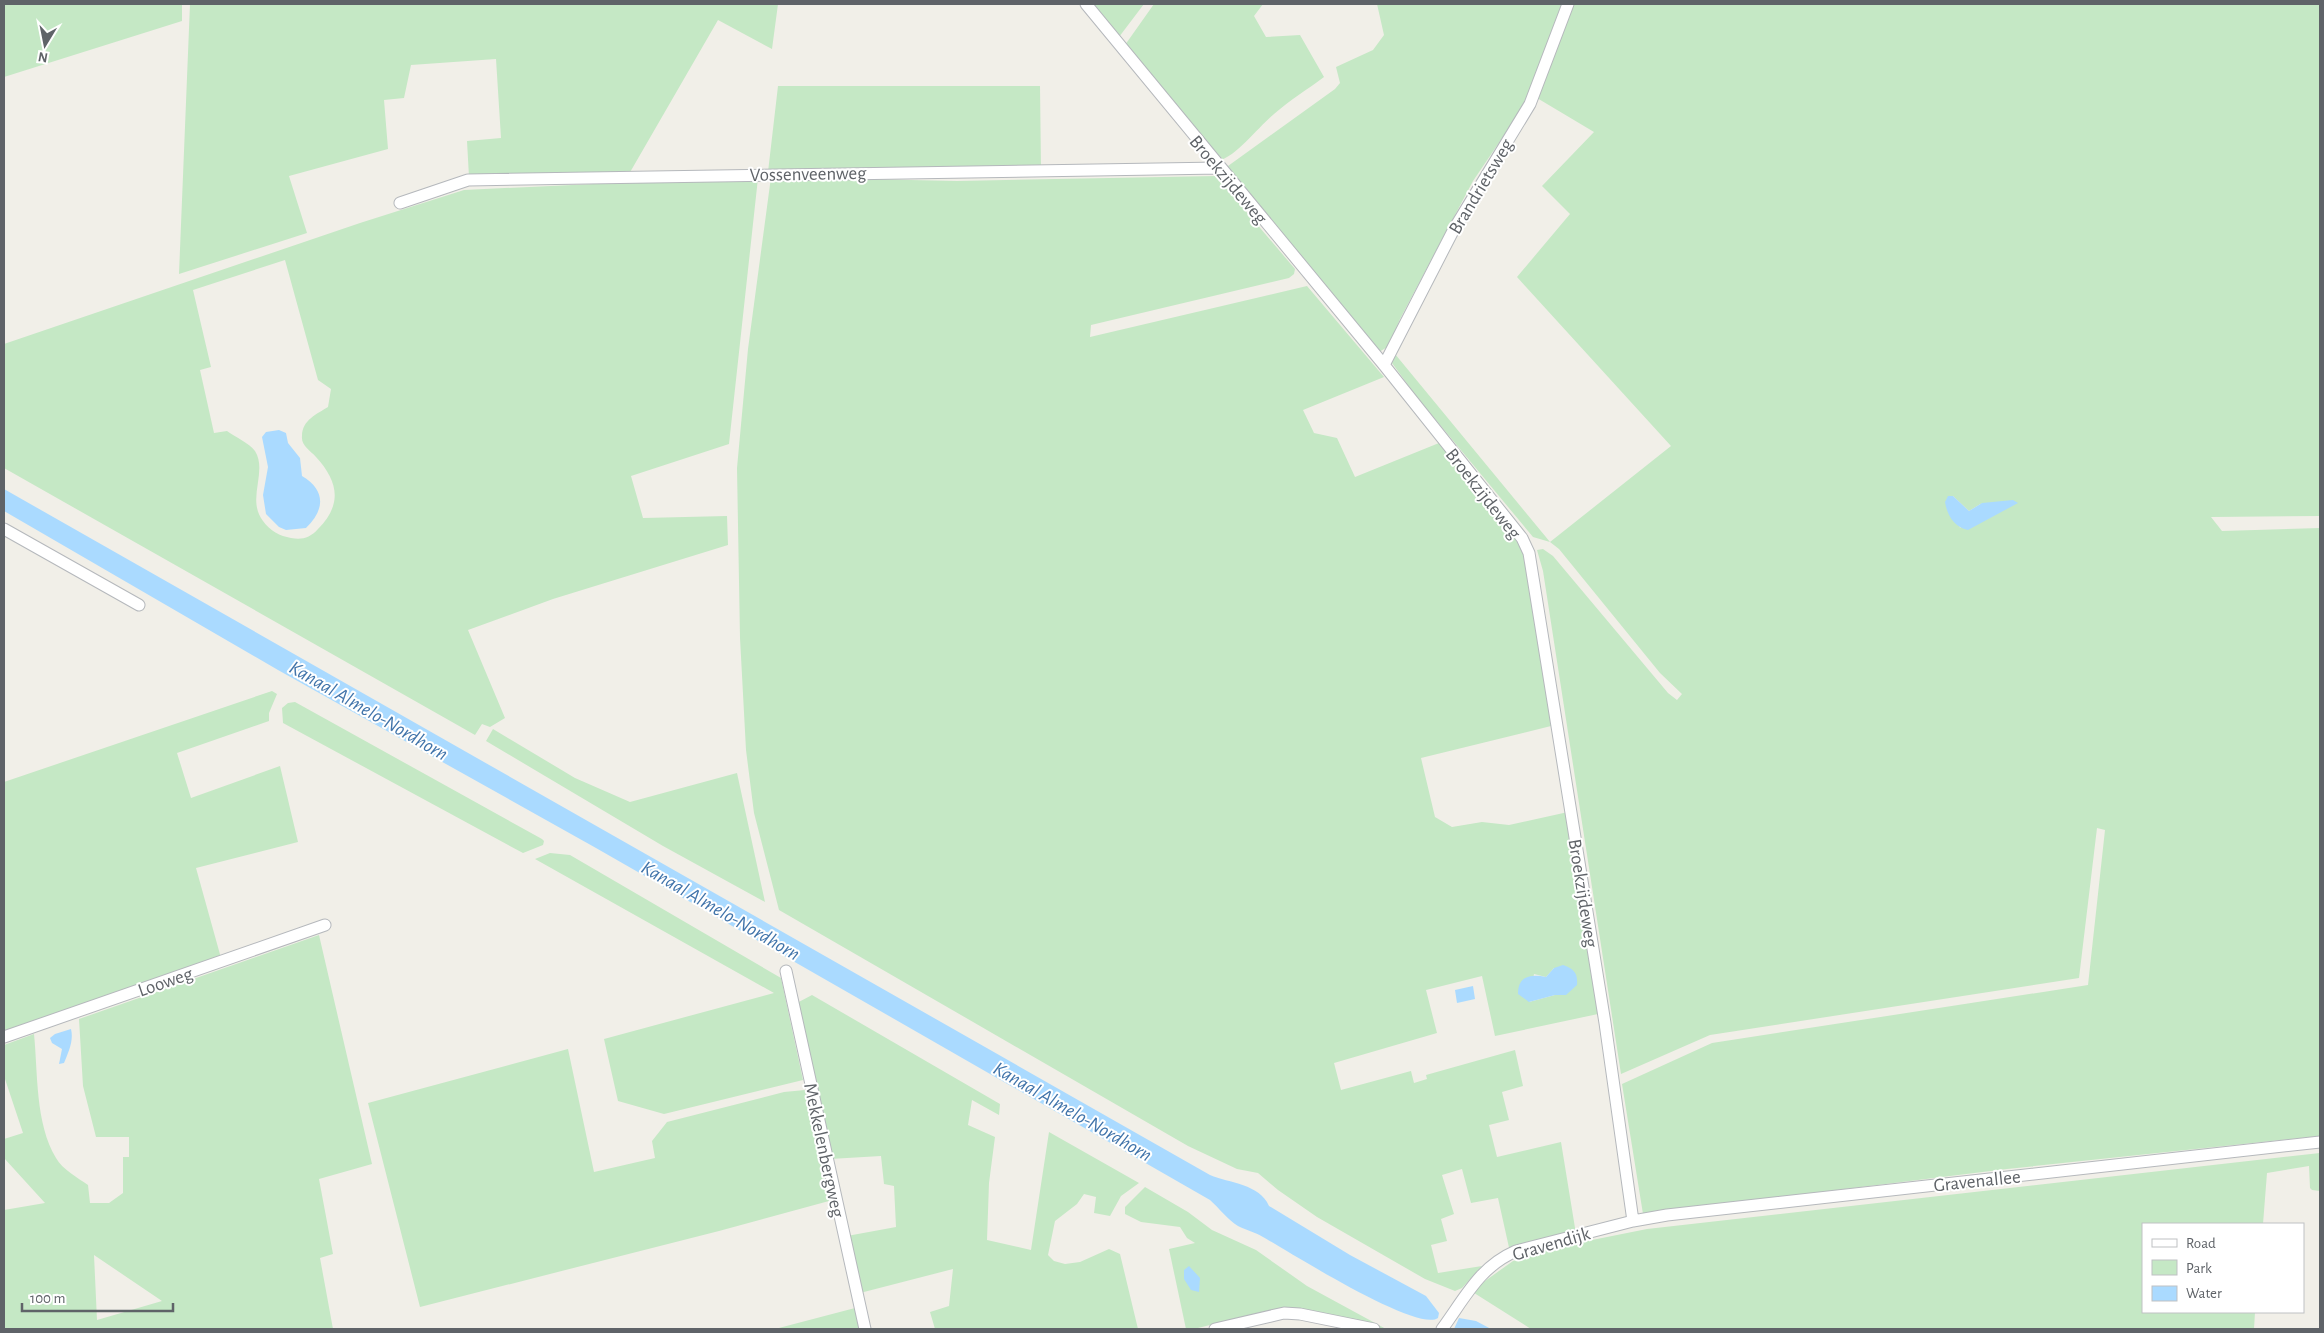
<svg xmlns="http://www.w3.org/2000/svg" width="2324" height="1333" font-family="'Alegreya Sans',sans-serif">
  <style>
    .green { fill: #c5e8c5; fill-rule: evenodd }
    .water { fill: #aadaff }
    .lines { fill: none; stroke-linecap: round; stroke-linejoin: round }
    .street-casing { stroke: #b5b8bc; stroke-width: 13 }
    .street { stroke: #fff; stroke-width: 11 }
    .labels { text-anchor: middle; stroke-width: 4; stroke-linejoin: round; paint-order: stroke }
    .street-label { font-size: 19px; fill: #5f6368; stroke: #fff }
    .water-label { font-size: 20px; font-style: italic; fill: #4174aa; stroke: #fff }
  </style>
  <rect width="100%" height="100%" fill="#f1efe8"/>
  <path class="green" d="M4 4H182V21L4 77Z
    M190 4H778L772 49 718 20 629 174 469 177 467 141 501 138 496 59 411 65 404 98 384 100 388 149 289 176 307 233 179 274Z
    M1092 4H1144L1119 37Z
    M1154 4H1263L1254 16 1266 37 1300 35 1324 77C1308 89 1290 100 1274 114 1258 127 1237 156 1218 161L1125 45Z
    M1377 4H1562L1529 93 1517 116 1473 181 1400 319 1389 346 1379 352 1229 169 1228 166 1335 89 1340 83 1336 67 1373 50 1384 35Z
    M1572 4H2320V516L2211 517 2222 531 2320 528V1136L2007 1169 1643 1214 1622 1084 1712 1043 2088 985 2105 830 2097 828 2079 978 1710 1035 1621 1074 1543 571 1537 550 1543 549 1553 556 1668 693 1677 700 1682 694 1660 673 1559 549 1550 542 1533 537 1416 396 1392 363 1395 354 1550 542 1671 446 1517 277 1570 214 1542 186 1594 132 1537 98ZM1953 496 1969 511 1982 503 1960 528Z
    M778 86H1040L1041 169 768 172Z
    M1216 176 1295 269 1294 274 1289 278 1091 325 1090 337 1307 286 1384 377 1303 410 1314 433 1337 438 1355 477 1439 443 1515 534 1532 574 1555 725 1421 758 1435 817 1452 827 1482 822 1509 825 1568 812 1598 1014 1495 1036 1482 976 1426 990 1437 1033 1334 1063 1341 1090 1411 1071 1414 1083 1427 1079 1426 1075 1515 1050 1523 1086 1502 1092 1509 1120 1489 1125 1497 1157 1561 1142 1576 1234 1510 1252 1498 1198 1471 1203 1462 1169 1442 1175 1454 1214 1441 1219 1447 1241 1431 1245 1438 1273 1482 1266 1462 1288 1455 1291 1425 1279 1317 1217 1278 1190 1258 1173 1237 1169 1188 1146 779 910 754 813 746 750 740 638 737 468 748 349 771 177 957 181ZM1554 968 1566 995H1555L1529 1002 1534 974 1546 977Z
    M722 178H758L729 444 631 476 643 518 727 516 728 545 553 599 468 630 505 718 490 727 482 724 475 735 4 468V344L360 223 464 190ZM285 260 318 380 331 389 328 407C317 414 302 420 302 436 301 446 310 450 316 457 338 481 343 504 318 529 310 538 302 540 291 538 280 536 270 531 263 521 246 499 268 472 255 451 249 443 235 437 227 431L214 433 200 370 211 367 193 290Z
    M272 691 277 694 269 713V721L177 753 191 798 280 766 298 842 196 868 221 958 4 1034V782Z
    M295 702 542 839 544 841 543 845 523 853 283 723 282 708 288 703Z
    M493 729 575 778 630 802 737 773 765 902 663 846 486 741Z
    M550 853 570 855 781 978 803 1080 664 1114 618 1101 604 1039 774 993 535 859Z
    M319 935 372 1164 319 1179 333 1254 320 1258 333 1329H4V1210L45 1203 4 1158V1139L23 1133 4 1076V1045L34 1034C38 1073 35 1123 56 1158 62 1169 78 1178 88 1185L90 1203H109L123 1193V1157H129V1137H96L83 1086 79 1019ZM94 1255 162 1301 97 1320Z
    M812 995 1000 1104 999 1115 972 1100 968 1125 995 1137 989 1183 987 1240 1031 1250 1049 1132 1139 1183 1121 1196 1110 1216 1094 1213 1096 1197 1084 1194 1077 1204 1055 1221 1048 1255 1054 1261 1065 1264 1080 1262 1109 1249 1120 1254 1138 1329H935L930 1312 949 1306 953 1269 860 1293 847 1236 896 1227 894 1186 884 1184 881 1156 830 1159 795 1004Z
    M568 1049 594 1172 655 1158 652 1141 667 1122 784 1092 805 1090 829 1201 719 1231 420 1307 368 1103Z
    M2320 1153V1191L2312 1190 2310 1188 2309 1166 2267 1173 2263 1224H2143V1312H2255L2254 1329H1531L1471 1291 1513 1261 1557 1247 1647 1229Z
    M1145 1187 1188 1212 1212 1230 1256 1250 1307 1286 1386 1329 1284 1311H1266L1194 1329H1186L1169 1249 1195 1243 1187 1238 1180 1227 1141 1222 1125 1214V1207Z
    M855 1308 860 1329H775Z"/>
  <path class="water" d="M279 430 286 433 288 443 300 458 302 476C326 490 325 510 306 528L286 530 279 527 266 514 263 495 268 467 262 437 266 432Z
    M4 489 1210 1175C1229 1183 1260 1184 1269 1206L1350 1255 1426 1296 1439 1313 1438 1318C1417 1333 1288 1251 1263 1237 1255 1232 1246 1230 1238 1226 1228 1220 1219 1208 1210 1200L596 848 278 670 4 511Z
    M1948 496H1953L1969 511 1982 503 2013 500 2018 503 1968 530C1954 527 1947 515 1945 502Z
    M1563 965C1574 969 1578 973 1577 985L1566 995H1555L1529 1002 1518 994C1518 975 1532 974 1546 977L1554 968Z
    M1473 986 1475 999 1457 1003 1455 990Z
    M71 1029C74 1041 68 1053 64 1063L59 1064 62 1049 52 1043 50 1038 55 1034Z
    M1189 1266 1200 1278 1199 1292 1191 1290 1184 1279V1270Z
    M1459 1318 1476 1321 1491 1329H1454Z"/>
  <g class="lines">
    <g class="street-casing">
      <path id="street" d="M1086 4 1384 365 1522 538 1529 553 1605 1023 1633 1221
        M400 203 468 180 1220 168
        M1384 365 1454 229 1530 104 1568 4
        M4 529 139 605
        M786 971 865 1329
        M4 1037 325 925
        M1215 1329 1284 1313 1300 1314 1374 1329
        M1442 1329C1465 1298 1479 1267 1516 1251L1633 1221 1667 1215 2320 1142"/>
    </g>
    <use href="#street" class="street"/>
  </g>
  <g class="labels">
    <g class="street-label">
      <text transform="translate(808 173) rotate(-1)" y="7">Vossenveenweg</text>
      <text transform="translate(1229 179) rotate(50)" y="7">Broekzijdeweg</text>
      <text transform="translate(1480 186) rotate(-59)" y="7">Brandrietsweg</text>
      <text transform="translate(1484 493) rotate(52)" y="7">Broekzijdeweg</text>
      <text transform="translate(1584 893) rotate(81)" y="7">Broekzijdeweg</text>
      <text transform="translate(165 981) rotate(-19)" y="7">Looweg</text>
      <text transform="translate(825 1150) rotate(78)" y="7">Mekkelenbergweg</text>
      <text transform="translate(1977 1180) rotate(-6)" y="7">Gravenallee</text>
      <text transform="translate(1551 1243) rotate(-16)" y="7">Gravendijk</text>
    </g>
    <g class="water-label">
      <text transform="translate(369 710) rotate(30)" y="7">Kanaal Almelo-Nordhorn</text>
      <text transform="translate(721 910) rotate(30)" y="7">Kanaal Almelo-Nordhorn</text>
      <text transform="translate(1073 1111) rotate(30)" y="7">Kanaal Almelo-Nordhorn</text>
    </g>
  </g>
  <rect width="2324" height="1333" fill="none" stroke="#5f6368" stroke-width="10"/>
  <rect x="2142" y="1223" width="162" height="90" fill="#ffffff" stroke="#bfc1c3"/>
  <rect x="2152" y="1239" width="25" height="8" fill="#ffffff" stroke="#bfc1c3"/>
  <text x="2186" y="1248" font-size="15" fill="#5f6368">Road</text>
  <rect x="2152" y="1260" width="25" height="15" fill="#c5e8c5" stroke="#bfc1c3"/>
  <text x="2186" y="1273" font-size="15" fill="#5f6368">Park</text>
  <rect x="2152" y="1286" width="25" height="15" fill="#aadaff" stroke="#bfc1c3"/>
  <text x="2186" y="1298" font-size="15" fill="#5f6368">Water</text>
  <g transform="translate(45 45) rotate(190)" stroke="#ffffff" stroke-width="4" paint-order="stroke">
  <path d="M0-4L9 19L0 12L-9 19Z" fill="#5f6368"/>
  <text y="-8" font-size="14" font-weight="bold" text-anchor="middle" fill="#5f6368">N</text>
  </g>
  <path d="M22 1303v8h151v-8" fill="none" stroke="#5f6368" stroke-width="2.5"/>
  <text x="30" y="1303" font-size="15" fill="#5f6368" stroke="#ffffff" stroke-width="4" paint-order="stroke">100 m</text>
</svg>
